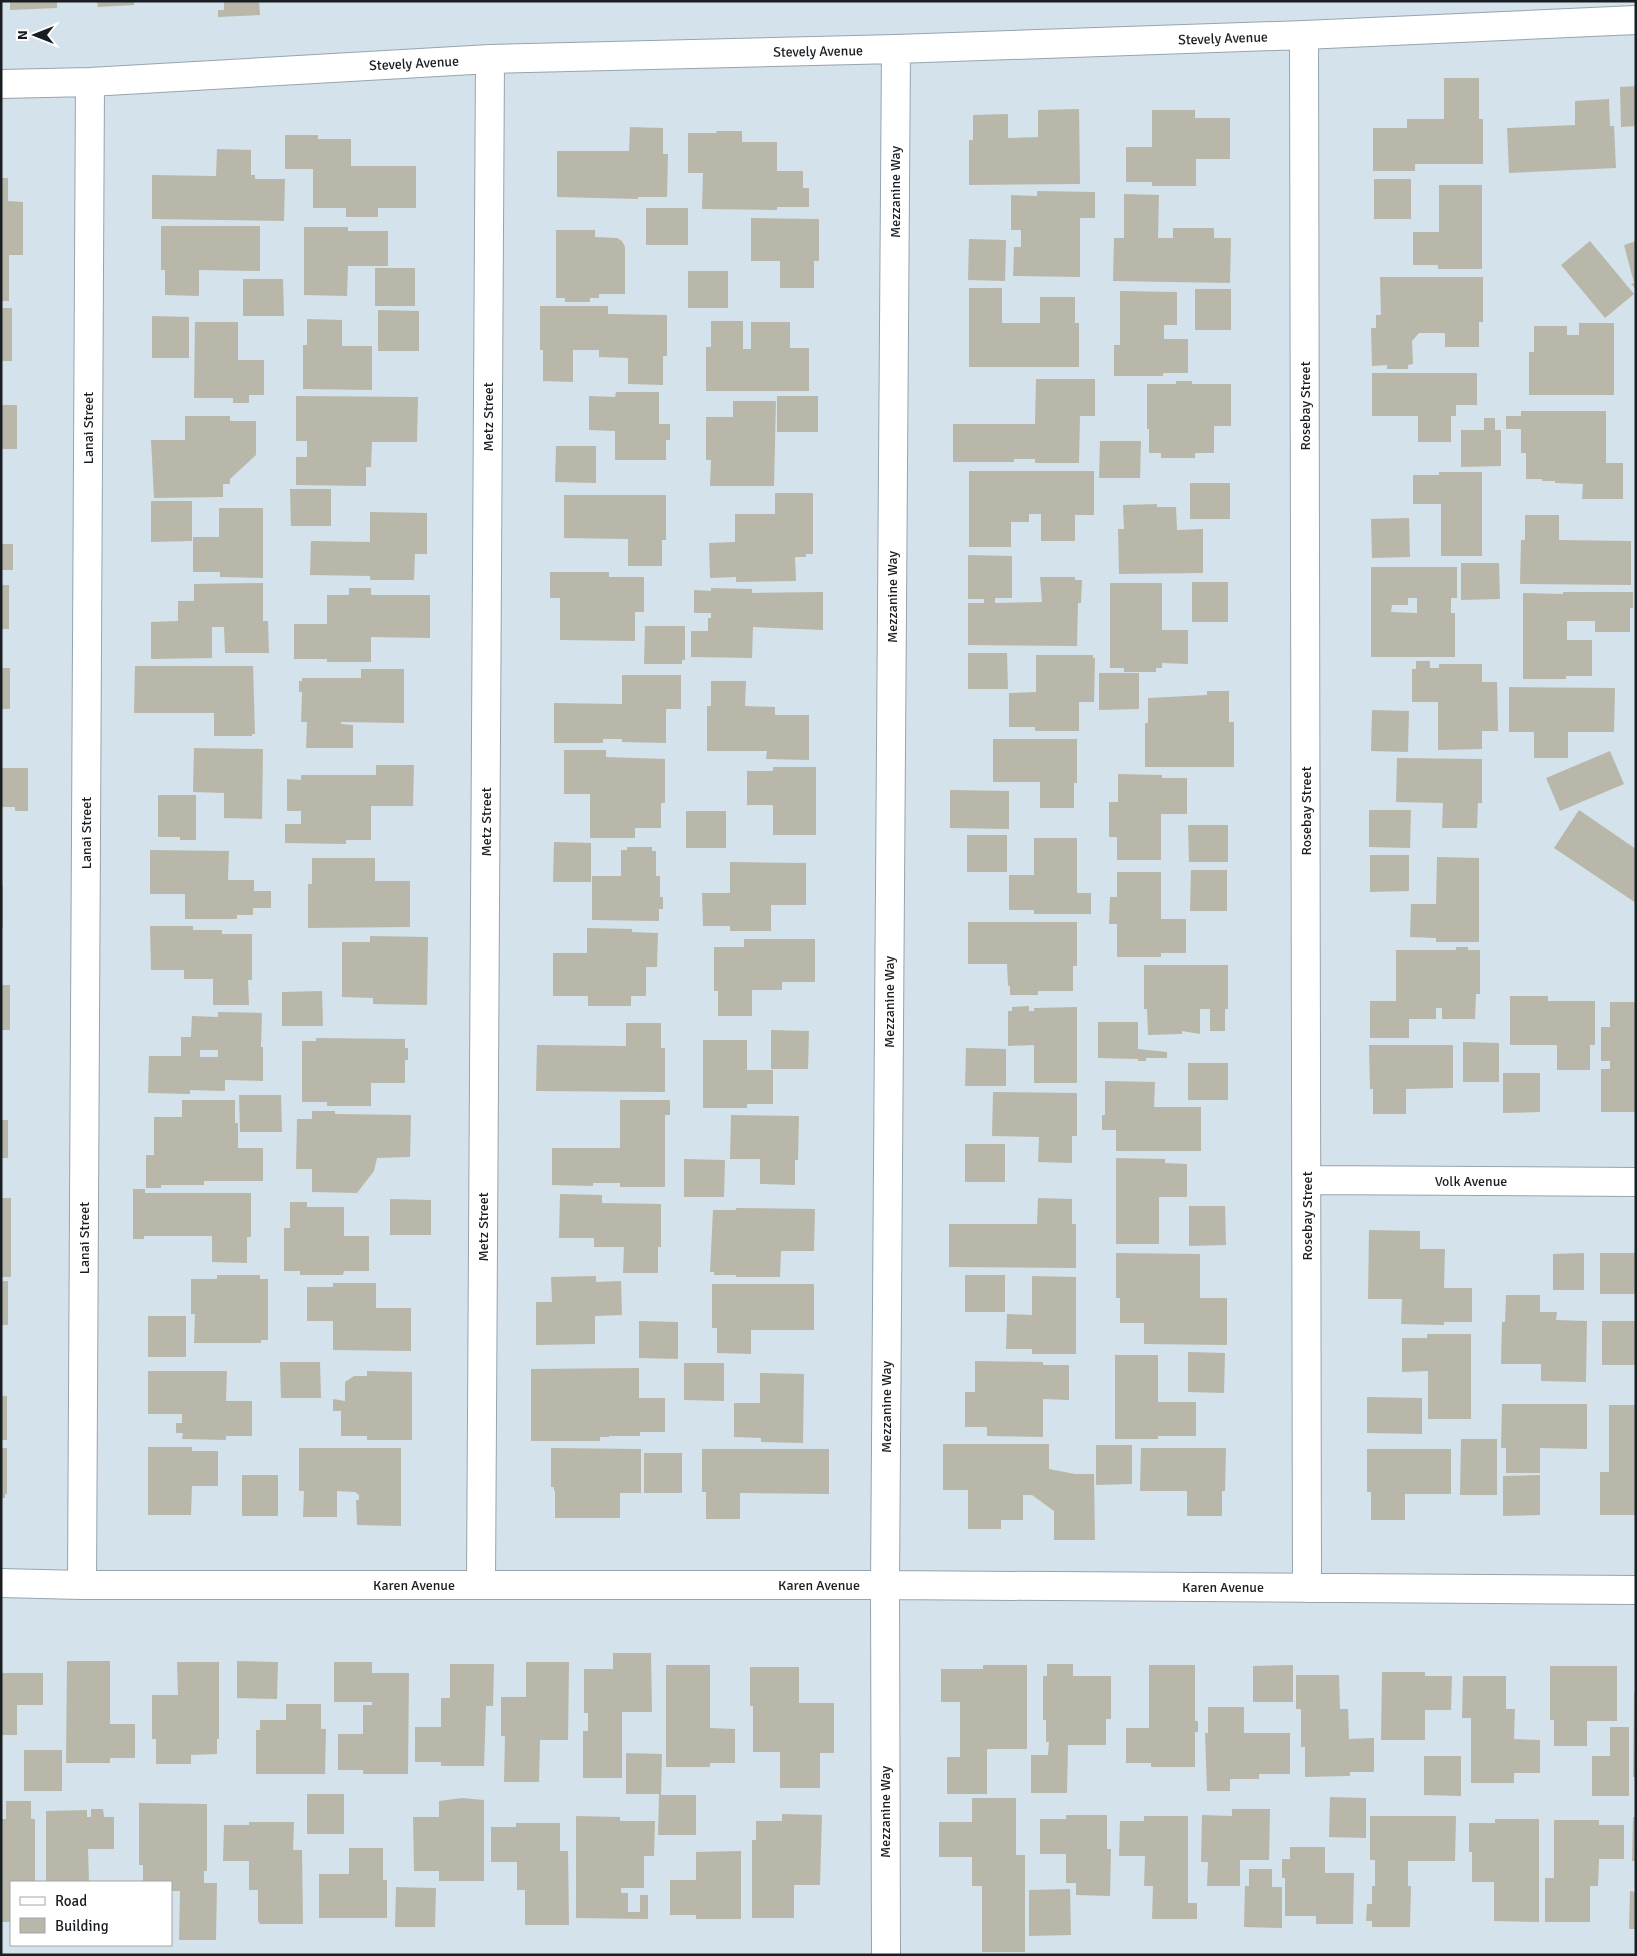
<svg xmlns="http://www.w3.org/2000/svg" width="1637" height="1956" font-family="Signika,sans-serif">
  <style>
    .building { fill: #b9b7a9; fill-rule: evenodd }
    .lines { fill: none; stroke-linecap: round; stroke-linejoin: round }
    .minor-casing { stroke: #97a4ad; stroke-width: 30 }
    .minor { stroke: #fff; stroke-width: 28 }
    .labels { text-anchor: middle; stroke-width: 4; stroke-linejoin: round; paint-order: stroke }
    .street-label { font-size: 14px; fill: #191e22; stroke: #fff }
  </style>
  <rect width="100%" height="100%" fill="#d4e2eb"/>
  <path class="building" d="M10 1H57V8L10 10Z
    M97 1H134V5L98 7Z
    M224 1H259L260 15 218 17V10H224Z
    M1444 78H1479V119H1483V164H1415V171H1373V128H1407V119H1444Z
    M1636 86V126L1621 127 1620 87Z
    M1609 99 1610 126H1614L1616 168 1509 173 1507 128 1575 125V101Z
    M1079 109 1080 184 969 185V140H973V115L1008 114V138L1038 137V110Z
    M1152 110H1195V118H1230V159H1196V186H1152V182H1126V147H1152Z
    M630 127 663 128V154H668L667 197H638V199L557 197V151H629Z
    M717 131H742V142H777V171H803V188H809V207H777V210L702 209 703 173H688V133H716Z
    M285 135H318V139H351V166H416V208H378V217H346V208H313V169H285Z
    M217 149 251 150V175H255V179H285L284 221 152 219V175L216 176Z
    M1 178H8V201L23 202V255H9V301H1Z
    M1374 179H1411V219H1374Z
    M1439 185H1482V269H1438V265H1413V232H1439Z
    M1037 191 1095 192V218H1080V277L1013 276 1014 247H1021V230H1011V195L1037 196Z
    M1124 194 1159 195 1158 238H1173V228H1214V238H1231L1230 283 1113 281 1114 238H1124Z
    M646 208H688V245H646Z
    M751 218 819 219V261H814V288H780V261H751Z
    M161 226H260V271L199 270V296L165 295V270H161Z
    M304 227H348V231H388V266H348L347 296 304 295Z
    M556 230H595V237L617 238 622 241 625 247V294H599V298H590V302H565V298H556Z
    M969 239 1006 240 1005 281 968 280Z
    M1590 241 1634 294 1605 318 1561 265Z
    M1636 241V289L1631 284 1634 283 1624 245Z
    M375 268H415V306H375Z
    M688 271H728V308H688Z
    M1380 277H1483V322H1479V347H1445V333H1419L1412 341 1413 364 1408 365V369H1387V365L1372 366 1371 328H1376V315H1381Z
    M243 279H283L284 316H243Z
    M969 288H1002V323H1040V297H1075V323H1079V367H969Z
    M1195 289H1231V330H1195Z
    M1120 291 1177 292V325H1164V339H1188V373H1163V376H1114V345H1120Z
    M540 306H608V314L667 315V356H663V385L628 384V358L599 357V350H573V382L543 381V350H540Z
    M1 308H12V361H1Z
    M378 310 419 311V351H378Z
    M152 316 189 317V358H152Z
    M307 319 342 320V346H372V390L303 389V345H307Z
    M711 321H743V349H751V322H790V348H809V391H706V347H711Z
    M195 322H238V360H264V395H249V403H233V398H194Z
    M1579 323H1614V395H1529V352H1534V326H1567V335H1579Z
    M1372 373H1477V405H1456V416H1451V442H1418V416H1372Z
    M1036 379H1095V416H1080L1079 463H1035V459H1014V462H953V424H1035Z
    M1176 381H1192V384H1231V426H1214V453H1195V458H1161V453H1149V429H1147V384H1176Z
    M616 392H659V424H670V440H666V460H615V431L589 430V396L615 397Z
    M296 396 418 397 417 442H372L371 467H366V486L296 485V457H307V441H296Z
    M777 396H818V432H777Z
    M733 401H776L774 486H710L711 460H706V417H733Z
    M1 405H17V449H1Z
    M1521 411H1606V463H1623V499H1582L1583 484 1555 483V481H1542V479H1526V453H1521V429H1506V416H1521Z
    M185 416H230V421H256V455L230 479V484H223V497L154 498 151 440H185Z
    M1484 418H1495V430H1501V466L1461 467V430H1484Z
    M1100 441H1141L1140 478H1099Z
    M556 446H596V483L555 482Z
    M969 471H1094V515H1075V541H1041V514H1029V522H1011V547H969Z
    M1439 472H1482V556H1441V504H1413V475H1439Z
    M1190 483H1230V519H1190Z
    M290 489H331V526H291Z
    M775 493H813V554H806V557H795L796 581 736 582V577L710 578 709 543 735 542V514H775Z
    M564 495H666V540H662V566H628V539L564 538Z
    M151 501H192V541L151 542Z
    M1157 504V507H1176L1177 530 1203 529V573L1119 574 1118 529H1124L1123 505Z
    M219 508H263V578L220 577V572H193V537H219Z
    M370 512 427 513V554H415L414 580H370V576L310 575 311 541 370 542Z
    M1525 515H1559V540L1631 541V585L1520 584 1521 540H1525Z
    M1409 518 1410 557 1372 558 1371 519Z
    M1 544H13V570H1Z
    M968 555 1012 556V598H995V603L1042 602 1040 577H1075V580H1082L1081 603H1078L1077 646 968 645V603H984V599H968Z
    M1461 563H1499L1500 599 1461 600Z
    M1371 567H1457V598H1451V613H1455V657H1371ZM1408 598H1417V613L1391 612 1392 605H1408Z
    M550 572H609V577H644V612H635V641L560 640V598H550Z
    M1192 582H1228V622H1192Z
    M263 583V621H268L269 653H225L224 627H212V658L151 659V622L178 621V601H194V584Z
    M1110 583H1162V630H1188V664L1162 663V668H1156V672H1124V668H1110Z
    M1 585H9V629H1Z
    M349 588H371V595H430V638L371 637V662H327V659H294V624H327V595H349Z
    M711 588 752 589V593L823 592V630L753 627 752 658 691 657V631H708V618H711V613H694V590L711 591Z
    M1563 592H1633V608H1630V632H1595V621H1567V640H1592V676H1566V679H1523V593L1563 594Z
    M645 626H685V660H682V664H644Z
    M968 653H1007L1008 689H968Z
    M1036 655H1093V658H1095L1094 702H1079V731H1035V727H1009V693L1036 692Z
    M1416 661H1430V668H1439V664H1482V682H1497L1498 731H1482V749L1438 750V702H1412V669H1416Z
    M135 666H253L255 734H252V736H214V713H134Z
    M1 668H10V709H1Z
    M361 669H404V723L341 722V724L353 725V748H306L307 722H301L302 692H299V681H302V678H361Z
    M1099 673H1139V709L1099 710Z
    M622 675H681V709H666V743L622 742V739H603V743H554V703L622 704Z
    M711 681H746L745 706 775 707V715H809V760L766 759 767 751H707V706H711Z
    M1509 687 1615 688 1614 732H1568V758H1534V732H1509Z
    M1207 691H1229V722H1234V767H1145V723H1148V698L1207 695Z
    M1372 710 1409 711 1408 752 1371 751Z
    M993 739H1077V783H1074V808H1040V782H993Z
    M194 748 263 749 262 819 224 818V793L193 792Z
    M564 750H606V757L665 759V803H661V828H635V838H590V794H564Z
    M1610 751 1624 784 1560 811 1546 778Z
    M1397 758 1482 759V803H1478L1477 828H1442L1443 803 1396 802Z
    M376 765H414L413 806H371V840H346V844L285 843V824H301V811H287V779L301 780V775H376Z
    M773 767H816V835H773V805H747V771H773Z
    M1 768H28V811H15V807H1Z
    M1118 774 1162 775V778H1187V814H1161V860H1117V837H1109V802H1118Z
    M950 790 1009 791V829L950 828Z
    M158 795H196V840H180V837H158Z
    M1369 810H1411L1410 848 1369 847Z
    M1579 810 1636 849V903L1554 848Z
    M686 811H726V848H686Z
    M1188 825H1228V862H1189Z
    M967 835H1007V872H967Z
    M1034 838H1077V893H1091V914H1034V910H1009V875H1034Z
    M554 842 591 843V882H553Z
    M627 847H652V851H656V876H660V897H663V909H659V921L592 920V876H621V850H627Z
    M150 850 229 851 228 880H254V891H271V908H253V915H237V919H185V894H150Z
    M1370 855H1409V891L1370 892Z
    M1437 857 1479 858V942H1436V938L1410 937 1411 904H1436Z
    M312 858H375V881H410V927L308 928V884H312Z
    M730 862 806 863V905H771V931H730V926H703L702 893H730Z
    M1191 870H1227V911H1190Z
    M1117 872H1161V919H1186V953H1161V957H1117V924H1109L1110 897H1117Z
    M1 886H3V927H1Z
    M968 922H1077V966H1073V991H1038V995H1010V987L1008 985 1007 964H968Z
    M150 926H193V930H222V934H252V980H248L249 1005H213V979H184V970H151Z
    M587 928 632 929V932L658 933 657 967H646V996H631V1006H588V996H553V953H587Z
    M370 936 428 937 427 1005 373 1004V998L342 997V942H370Z
    M744 939H815V982H782V990H752V1016H718V991H714V947H744Z
    M1456 947H1468V950H1480V994H1476L1475 1019H1442V1008H1436V1019H1409V1038H1370V1001H1396V950H1456Z
    M1144 965H1228V1009H1225V1031H1210V1009H1200V1034L1182 1031V1034L1148 1035 1147 1009H1144Z
    M1 985H10V1030H1Z
    M322 991 323 1026H282V992Z
    M1510 996H1548V1001H1595V1045H1590V1070H1557V1045H1510Z
    M1610 1002H1636V1112H1601V1069H1610V1061H1601V1027H1610Z
    M1029 1006V1011H1034V1008L1077 1007V1083H1034V1045L1008 1046V1011H1012V1007Z
    M218 1012 262 1013 261 1047H263V1081L225 1080V1091L190 1090V1094L148 1093 149 1056H181V1037H191L192 1016 218 1017ZM200 1050H218V1057H200Z
    M1098 1022H1138V1049L1167 1052V1058H1146V1061H1138V1059L1098 1058Z
    M626 1023H661V1048H665V1092L536 1091 537 1045 626 1046Z
    M771 1030 809 1031 808 1069H771Z
    M316 1038 405 1039V1048H408V1060H405V1083H371V1106H327V1102H302V1041H316Z
    M703 1040H747V1070H773V1104H747V1108H703Z
    M1463 1042 1499 1043V1082H1463Z
    M1369 1045H1453V1088L1406 1089V1114H1373V1089H1370Z
    M966 1048 1006 1049V1086H965Z
    M1188 1063H1228V1100H1188Z
    M1503 1073H1540V1112L1503 1113Z
    M1105 1081 1155 1082 1154 1107H1201V1151H1116V1130H1102V1115H1105Z
    M993 1092 1077 1093V1136H1072V1163L1038 1162 1039 1137 992 1136Z
    M239 1095H281L282 1132H240Z
    M182 1100H235V1123H238V1148H263V1181H204V1185H161V1188H146V1155H154V1117H182Z
    M620 1100H670V1115H665V1187H620V1183H593V1186L552 1185V1148H620Z
    M312 1111H335V1114L411 1115 410 1157 377 1158 374 1171 357 1193 312 1192V1169H296L297 1119H312Z
    M731 1115 799 1116 798 1160H795V1185L760 1184V1159H730Z
    M1 1120H8V1158H1Z
    M965 1144H1005V1182H965Z
    M1116 1158 1165 1159V1163L1187 1164V1197H1159V1244H1116Z
    M684 1159 725 1160 724 1197H684Z
    M133 1189H145V1193H251V1237H247V1263L212 1262V1236H144V1239H133Z
    M560 1194 602 1195V1203L661 1204V1247H658V1273H623L624 1247H594V1238H559Z
    M1 1198H11V1277H1Z
    M1038 1198 1072 1199V1224H1076V1268L949 1267V1224H1037Z
    M390 1199 431 1200V1235H390Z
    M290 1202H307V1207H344V1236H369V1271H344L343 1275H300V1271H284V1228H290Z
    M1189 1206H1225L1226 1245 1189 1246Z
    M736 1208 815 1209 814 1251H781L780 1277H736V1275H714V1272H710L713 1210H736Z
    M1369 1230 1420 1231V1249H1445L1444 1288H1472V1322H1444V1325L1401 1324 1402 1299H1368Z
    M1116 1253 1200 1254V1298H1227V1345L1144 1344V1323H1120V1298H1116Z
    M1584 1253V1290H1553V1254Z
    M1600 1253H1636V1294H1600Z
    M217 1275H260V1279H268V1340H261V1343H194L195 1314H191V1279H217Z
    M965 1275H1005V1312H965Z
    M596 1276V1282L621 1281 622 1315 595 1316V1344L536 1345V1302H552L551 1277Z
    M1032 1276 1076 1277V1354H1032V1349H1006L1007 1314 1032 1315Z
    M1 1281H8V1325H1Z
    M333 1283H376V1308H411V1351L333 1350V1321H307V1287H333Z
    M712 1284H814V1330H751V1354L717 1353V1328H712Z
    M1506 1295H1540V1312H1557L1556 1320 1587 1321 1586 1382 1541 1381V1364H1501L1502 1322H1505Z
    M148 1316H186V1357H148Z
    M639 1321 678 1322V1359L639 1358Z
    M1602 1321H1636V1365H1602Z
    M1427 1334H1471V1419H1428V1371L1402 1372V1338H1427Z
    M1188 1352 1225 1353 1224 1393 1188 1392Z
    M1115 1355H1158V1402H1196V1436H1158V1439H1115Z
    M975 1361 1043 1362V1365H1069V1400L1043 1399V1437L987 1436V1427H965V1392H975Z
    M280 1362H320L321 1398H281Z
    M684 1363H724V1401L684 1400Z
    M639 1368V1398H665V1432H640V1436H609V1437H600V1441H531V1369Z
    M148 1371H227L226 1401H252V1436H226V1440L182 1439 183 1433H176V1423H182V1414H148Z
    M367 1371 412 1372V1440H367V1436H341V1411H333V1399L345 1401V1382L354 1376H367Z
    M760 1373 804 1374 803 1443 761 1442V1438L734 1437V1403H760Z
    M1 1396H7V1440H1Z
    M1367 1397 1422 1398V1434L1367 1433Z
    M1502 1404H1587V1449L1540 1448V1473H1506V1448H1501Z
    M1609 1405H1636V1515H1600V1472H1609Z
    M1461 1439H1497V1495H1460Z
    M943 1444H1049V1469L1075 1474H1094L1095 1540H1054V1511L1032 1495H1023V1520H1001V1529H968V1490H943Z
    M1096 1445H1132V1484L1096 1485Z
    M148 1447H192V1451H218V1486H192L191 1515H148Z
    M1 1448H7V1494H5V1498H1Z
    M299 1448H401V1526L357 1525 356 1500H359V1495L355 1492 337 1491V1517H303L304 1491H299Z
    M551 1448 641 1449V1493H620V1518H555V1491H554V1487H551Z
    M1141 1448H1226L1225 1491H1222V1516H1187V1491H1140Z
    M702 1449H829V1494L740 1493V1519H706V1492H702Z
    M1367 1449H1451V1494H1405V1520H1371V1492H1367Z
    M644 1453H682V1493H644Z
    M242 1475H278V1516H242Z
    M1540 1475V1515L1503 1516V1476Z
    M613 1653H651L652 1712H622V1778H583V1731H588V1713H584V1669H613Z
    M67 1661H110V1724H135V1758H110V1763H66Z
    M237 1661 278 1662 277 1699 237 1698Z
    M177 1662H219V1739H217V1754L191 1755V1764H156V1739H152V1695H178Z
    M334 1662H372V1673H409L408 1774H363V1770H338V1734H363V1705H372V1702H334Z
    M526 1662H569L568 1740H540L539 1782H504L505 1736H501V1697H526Z
    M450 1664H494L493 1706H486L484 1766H441V1762H415V1727H441V1698H450Z
    M1047 1664H1073V1676H1111V1719H1106V1745H1068L1067 1793H1031V1755H1048L1049 1742H1046V1720H1043V1676H1047Z
    M666 1665H710V1728L735 1729V1763H710V1767H666Z
    M983 1665H1027V1749H987V1794H947V1757H960V1702H941V1669H983Z
    M1149 1665H1195V1721H1198V1732H1195V1767H1151V1763H1126V1728H1149Z
    M1293 1665V1702H1253V1666Z
    M1550 1666H1617V1721H1587V1746H1554V1720H1550Z
    M750 1667H799V1703H834V1753H820V1788H780V1752H753V1706H750Z
    M1382 1672H1425V1676H1452L1451 1710H1425V1740H1381Z
    M1 1673H43V1705H17V1735H1Z
    M1296 1675H1339L1340 1709H1348L1349 1739 1374 1738V1772H1350V1776L1305 1777V1747H1301V1709H1296Z
    M1463 1676H1506V1709H1515L1514 1739 1540 1740V1773H1514V1783H1471V1718H1462Z
    M1634 1692H1636V1777H1633Z
    M286 1704H321V1729H326L325 1774H256V1730H260V1720H286Z
    M1208 1707H1244V1733H1290V1774H1259V1779H1230V1791H1207L1205 1733H1208Z
    M1610 1727H1629V1796H1592V1756H1610Z
    M24 1750H62V1791H24Z
    M626 1753 662 1754 661 1795H696V1835H658L659 1794H626Z
    M1424 1756H1461V1796L1424 1795Z
    M307 1794H344V1834H307Z
    M1330 1797 1366 1798V1838L1329 1837Z
    M462 1798 484 1800V1881H439V1871H414L413 1817H439V1801Z
    M972 1798H1016V1855H1025V1952H982V1886H972V1857H939V1822H972Z
    M6 1801H31V1819H35V1882H11V1922H1V1819H6Z
    M139 1803 207 1804V1871H204V1883H217L216 1940H179L180 1891H171V1882H143V1865H139Z
    M91 1809H103L104 1817H114V1849H88L89 1882H46V1811L87 1810V1817H91Z
    M1232 1809H1270L1269 1860H1240V1886H1207L1208 1862H1201L1202 1815 1232 1816Z
    M782 1814 822 1815 820 1885H794V1918H752V1840H756V1821H782Z
    M1066 1815H1107V1849H1111L1110 1896 1076 1895V1883H1066V1854H1040V1819H1066Z
    M576 1816 620 1817V1821H655L654 1856H644V1888H621V1893H628V1912H640V1895H648V1919L576 1918Z
    M1144 1816H1188V1903H1197V1919H1152L1153 1886H1144L1145 1856H1119L1120 1821H1144Z
    M1370 1816H1456L1455 1861H1408V1886H1411L1410 1927H1372V1921H1366L1367 1904H1372V1886H1375V1860H1370Z
    M1633 1817H1636V1861H1632Z
    M1495 1819H1539V1922L1494 1921V1882H1472V1852H1469V1823H1495Z
    M1554 1820H1599V1825H1624V1859H1599L1598 1886H1590V1922H1545V1878H1554Z
    M249 1822H294L293 1850H302L303 1924H260L258 1921V1890H249V1861H223L224 1825H249Z
    M516 1823H560V1851H568L569 1925H525V1890H517V1862H491V1827H516Z
    M1290 1847H1325V1873H1354L1353 1924H1316V1916H1285V1878H1282V1859H1290Z
    M349 1848H383V1880H387V1918H319V1874H349Z
    M741 1851V1919H696V1915H670V1880H696V1852Z
    M1249 1869H1272V1887H1282V1928L1244 1927 1245 1886H1249Z
    M396 1887 436 1888 435 1927H395Z
    M1070 1889 1071 1935 1029 1936V1890Z
    M1630 1891 1636 1892V1929H1629Z"/>
  <g class="lines">
    <g class="minor-casing">
      <path id="minor" d="M1304 35 1307 1588
        M1 84 90 82 490 59 896 49 1304 35 1636 20
        M1307 1180 1636 1182
        M1 1583 82 1585H885L1636 1590
        M82 1585 90 82
        M481 1585 490 59
        M886 1955 885 1585 896 49"/>
    </g>
    <use href="#minor" class="minor"/>
  </g>
  <g class="labels">
    <g class="street-label">
      <text transform="translate(1223 38) rotate(-2)" y="5">Stevely Avenue</text>
      <text transform="translate(818 51) rotate(-1)" y="5">Stevely Avenue</text>
      <text transform="translate(414 63) rotate(-3)" y="5">Stevely Avenue</text>
      <text transform="translate(895 192) rotate(-90)" y="5">Mezzanine Way</text>
      <text transform="translate(1305 406) rotate(-90)" y="5">Rosebay Street</text>
      <text transform="translate(488 417) rotate(-90)" y="5">Metz Street</text>
      <text transform="translate(88 428) rotate(-90)" y="5">Lanai Street</text>
      <text transform="translate(892 597) rotate(-90)" y="5">Mezzanine Way</text>
      <text transform="translate(1306 811) rotate(-90)" y="5">Rosebay Street</text>
      <text transform="translate(486 822) rotate(-90)" y="5">Metz Street</text>
      <text transform="translate(86 833) rotate(-90)" y="5">Lanai Street</text>
      <text transform="translate(889 1002) rotate(-90)" y="5">Mezzanine Way</text>
      <text x="1471" y="1186">Volk Avenue</text>
      <text transform="translate(1307 1216) rotate(-90)" y="5">Rosebay Street</text>
      <text transform="translate(483 1227) rotate(-90)" y="5">Metz Street</text>
      <text transform="translate(84 1238) rotate(-90)" y="5">Lanai Street</text>
      <text transform="translate(886 1407) rotate(-90)" y="5">Mezzanine Way</text>
      <text x="414" y="1590">Karen Avenue</text>
      <text x="819" y="1590">Karen Avenue</text>
      <text x="1223" y="1592">Karen Avenue</text>
      <text transform="translate(885 1812) rotate(-90)" y="5">Mezzanine Way</text>
    </g>
  </g>
  <rect width="1637" height="1956" fill="none" stroke="#191e22" stroke-width="5"/>
  <rect x="10" y="1881" width="162" height="65" fill="#ffffff" stroke="#a3a5a7"/>
  <rect x="20" y="1897" width="25" height="8" fill="#ffffff" stroke="#a3a5a7"/>
  <text x="55" y="1906" font-size="15" fill="#191e22">Road</text>
  <rect x="20" y="1918" width="25" height="15" fill="#b9b7a9" stroke="#a3a5a7"/>
  <text x="55" y="1931" font-size="15" fill="#191e22">Building</text>
  <g transform="translate(35 35) rotate(270)" stroke="#ffffff" stroke-width="4" paint-order="stroke">
  <path d="M0-4L9 19L0 12L-9 19Z" fill="#191e22"/>
  <text y="-8" font-size="14" font-weight="bold" text-anchor="middle" fill="#191e22">N</text>
  </g>
</svg>
